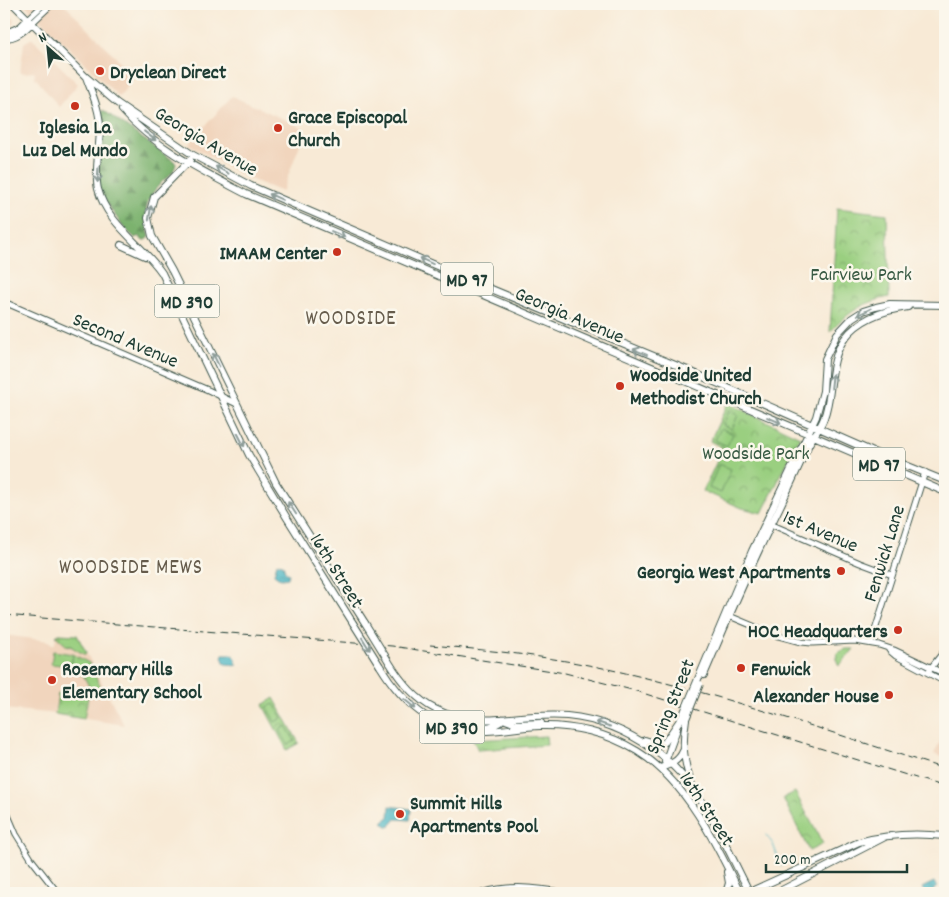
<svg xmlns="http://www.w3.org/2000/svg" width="949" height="897" font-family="Dekko,sans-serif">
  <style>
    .built { fill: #f1d5bd }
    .forest { fill: url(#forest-firs); stroke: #4d7851 }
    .park { fill: url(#park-crowns); stroke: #5c865a }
    .pitch { fill: #9acf80; stroke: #5c865a }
    .water { fill: url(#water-ripples); stroke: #32787b }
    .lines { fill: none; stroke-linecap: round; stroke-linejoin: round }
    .stream { stroke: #46b4c2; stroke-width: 1 }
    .minor-casing { stroke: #40574c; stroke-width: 7 }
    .major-casing { stroke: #40574c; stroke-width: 8 }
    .minor { stroke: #fff; stroke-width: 5 }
    .major { stroke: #fff; stroke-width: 6 }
    .rail { stroke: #1f3d34; stroke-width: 1; stroke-dasharray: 8 4; stroke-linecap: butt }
    .major-bridge-casing { stroke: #40574c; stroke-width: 8; stroke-linecap: butt }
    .major-bridge { stroke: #fff; stroke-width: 6 }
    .oneway { stroke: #8f9e9a }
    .poi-dot { fill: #c8321e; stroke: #fbf7ec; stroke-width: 2 }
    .labels { text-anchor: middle; stroke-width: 5; stroke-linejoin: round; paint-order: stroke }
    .shield { fill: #fbf7ec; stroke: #61756b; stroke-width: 1 }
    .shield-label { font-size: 19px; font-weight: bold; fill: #1f3d34 }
    .poi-label { font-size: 20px; font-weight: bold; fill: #1f3d34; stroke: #fbf7ec; text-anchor: start }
    .street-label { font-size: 20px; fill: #1f3d34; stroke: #fbf7ec }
    .park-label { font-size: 20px; fill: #385a43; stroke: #fbf7ec }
    .neighbourhood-label { font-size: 21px; letter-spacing: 1px; fill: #665c4c; stroke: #fbf7ec }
  </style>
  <defs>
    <pattern id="forest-firs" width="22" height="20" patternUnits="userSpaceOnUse" patternTransform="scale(1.25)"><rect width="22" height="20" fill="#7bb26e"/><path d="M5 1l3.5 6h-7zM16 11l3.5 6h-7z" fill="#64925b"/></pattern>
    <pattern id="park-crowns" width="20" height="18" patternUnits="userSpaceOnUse" patternTransform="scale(1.25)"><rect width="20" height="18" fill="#9acf80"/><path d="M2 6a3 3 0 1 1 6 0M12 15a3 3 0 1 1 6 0" fill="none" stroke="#7da96a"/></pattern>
    <pattern id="water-ripples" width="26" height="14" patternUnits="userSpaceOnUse" patternTransform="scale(1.25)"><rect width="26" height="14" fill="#46b4c2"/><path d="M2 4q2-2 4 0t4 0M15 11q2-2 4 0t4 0" fill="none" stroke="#3a949e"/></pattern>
  </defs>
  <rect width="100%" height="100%" fill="#fbf7ec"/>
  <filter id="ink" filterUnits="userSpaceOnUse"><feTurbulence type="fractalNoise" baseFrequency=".02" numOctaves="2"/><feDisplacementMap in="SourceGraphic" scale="10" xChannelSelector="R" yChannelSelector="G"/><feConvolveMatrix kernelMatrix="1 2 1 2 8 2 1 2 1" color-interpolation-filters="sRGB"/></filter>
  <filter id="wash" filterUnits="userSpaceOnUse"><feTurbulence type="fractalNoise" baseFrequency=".0096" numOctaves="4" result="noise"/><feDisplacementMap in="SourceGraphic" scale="20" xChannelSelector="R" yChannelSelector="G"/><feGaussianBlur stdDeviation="1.12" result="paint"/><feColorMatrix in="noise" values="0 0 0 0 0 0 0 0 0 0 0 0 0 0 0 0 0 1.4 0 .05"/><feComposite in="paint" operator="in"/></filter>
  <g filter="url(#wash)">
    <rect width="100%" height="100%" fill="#f8ead6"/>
    <path class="built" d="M24 4H64L135 77 119 97Z
      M4 8 14 19 12 28 4 31Z
      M32 38 78 84 59 107 34 76 36 72 20 73 24 43Z
      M232 96 303 128 302 139 282 192 245 177 189 144Z
      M59 634 77 635 124 725 48 713 4 709V635L48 641 52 644H55L56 635Z
      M945 731V758L934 754Z"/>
    <path class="forest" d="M103 110 174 161 176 164C174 172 170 175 164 180 144 200 143 210 150 237L143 241 139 236 135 238 123 227 106 202 98 188 101 114Z"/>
    <path class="park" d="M837 208 887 214 889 297C861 303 849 312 830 332Z
      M728 403 800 437 762 513 742 508 703 491 723 448 710 441Z
      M59 634 77 635 86 652 85 655 70 646 68 647 56 636Z
      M846 649H854L839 666 836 659 837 653Z
      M73 654 89 663 102 690 92 692 83 675 70 672Z
      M58 693 88 697 84 719 55 714Z
      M274 698 299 743 287 750 263 705Z
      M546 736 547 745 478 750 473 740Z
      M795 792 823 844 809 851 783 798Z"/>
    <path class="pitch" d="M729 411 738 415 732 429 723 425Z
      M721 428 733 434 727 446 715 440Z
      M738 443 752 449 750 455 736 450Z
      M719 464 731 469 721 493 709 488Z
      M53 651 73 654 71 666 51 664Z
      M274 704 282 718 275 722 267 707Z
      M286 726 295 741 288 745 280 730Z"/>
    <path class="water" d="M277 563 283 564 285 571 289 574 288 578 281 579 274 574Z
      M223 654H231L236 658V665L225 664 222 657Z
      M390 806 411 809 410 820 396 819 390 826H386L383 821 389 817Z
      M934 882 937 888 933 890 934 892 925 893 922 888Z"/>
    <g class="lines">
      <path class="stream" d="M766 835 773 844 781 866"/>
    </g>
  </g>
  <g filter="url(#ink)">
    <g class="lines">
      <g class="minor-casing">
        <path id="minor" d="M28 19 44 4
          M32 23 50 6 51 4
          M4 302 208 390 237 404
          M768 523 860 563 892 575
          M727 615 775 635 801 642 812 643 855 641 879 645 894 650 945 674
          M871 643 925 472
          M889 650 896 656 945 682
          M930 669 945 650
          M4 806 16 834 32 860 58 893"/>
      </g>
      <g class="major-casing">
        <path id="major" d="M13 4 85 76 117 103 193 155 251 186 460 276 685 369 871 451 945 481
          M4 34 20 27 28 19
          M4 38C16 38 23 32 32 23
          M86 77C92 94 100 110 100 128 100 145 94 174 98 189 107 224 143 245 162 273L249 455 287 518 353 623
          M122 110C155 148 202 171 246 194L945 492
          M190 160 154 197 148 218 152 236 172 271 276 483 365 623
          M121 245 145 256
          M389 662C416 707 447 723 499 719 522 717 544 714 567 716 598 719 629 732 654 750 702 783 724 844 750 893
          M380 666C402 702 431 730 476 731 497 732 518 727 540 726 573 725 608 733 637 751 686 781 716 843 740 893
          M704 675C726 624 747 573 772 523 785 497 797 470 809 444 814 435 821 427 824 418 834 391 828 361 845 338 860 318 885 310 908 307
          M698 679 752 551 816 417 823 391 825 359 837 334 852 318 863 311 876 307 890 304 945 305
          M503 719 516 724 541 723
          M686 719C682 744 683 761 692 785
          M450 723C466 725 492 733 503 719
          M645 740 660 745 665 742 682 717
          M665 762 677 729
          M660 768C670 765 679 761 683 751
          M483 893C510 885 536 888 564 893
          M726 893 729 883 727 872
          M747 893 859 842C887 834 916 833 945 836
          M776 893 885 837"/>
      </g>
      <use href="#minor" class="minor"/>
      <use href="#major" class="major"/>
      <path class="rail" d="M4 615 392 646 565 673 636 691 945 787
        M430 645C488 650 546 656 603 668 719 693 832 733 945 769"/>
      <g class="major-bridge-casing">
        <path id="major-bridge" d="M353 623 380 666
          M365 623 389 662
          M682 717 698 679
          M686 719 700 684"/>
      </g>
      <use href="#major-bridge" class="major-bridge"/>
    </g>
    <defs><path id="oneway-shaft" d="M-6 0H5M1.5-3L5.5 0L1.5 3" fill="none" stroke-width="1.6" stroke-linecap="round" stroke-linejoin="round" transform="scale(1.25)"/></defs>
    <g class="oneway">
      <use href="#oneway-shaft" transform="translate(150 136) rotate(38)"/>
      <use href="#oneway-shaft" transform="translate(222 170) rotate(-151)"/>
      <use href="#oneway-shaft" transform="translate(98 175) rotate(93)"/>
      <use href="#oneway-shaft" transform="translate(276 197) rotate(-156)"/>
      <use href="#oneway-shaft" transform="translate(150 213) rotate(-81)"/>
      <use href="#oneway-shaft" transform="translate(338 234) rotate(23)"/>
      <use href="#oneway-shaft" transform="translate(426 261) rotate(-156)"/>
      <use href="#oneway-shaft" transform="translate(864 312) rotate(153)"/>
      <use href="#oneway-shaft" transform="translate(640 352) rotate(-157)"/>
      <use href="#oneway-shaft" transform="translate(216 360) rotate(-116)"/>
      <use href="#oneway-shaft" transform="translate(832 381) rotate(-84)"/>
      <use href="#oneway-shaft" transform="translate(774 420) rotate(23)"/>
      <use href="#oneway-shaft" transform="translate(241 440) rotate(63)"/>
      <use href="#oneway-shaft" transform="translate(292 508) rotate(-123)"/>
      <use href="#oneway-shaft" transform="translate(366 644) rotate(58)"/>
      <use href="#oneway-shaft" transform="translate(410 704) rotate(40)"/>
      <use href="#oneway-shaft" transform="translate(603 724) rotate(-161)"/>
    </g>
  </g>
  <g class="poi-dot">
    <circle cx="100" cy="71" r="5"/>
    <circle cx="75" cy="106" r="5"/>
    <circle cx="278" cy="128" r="5"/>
    <circle cx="337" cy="252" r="5"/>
    <circle cx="620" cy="386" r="5"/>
    <circle cx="841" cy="571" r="5"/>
    <circle cx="898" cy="630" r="5"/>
    <circle cx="741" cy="668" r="5"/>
    <circle cx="52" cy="680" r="5"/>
    <circle cx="889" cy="695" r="5"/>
    <circle cx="400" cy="814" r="5"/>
  </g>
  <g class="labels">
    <g class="shield">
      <rect x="441" y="262.5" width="52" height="33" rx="4"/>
      <rect x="154.5" y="284.5" width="65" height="33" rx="4"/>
      <rect x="853" y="447.5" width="52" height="33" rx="4"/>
      <rect x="419.5" y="710.5" width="65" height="33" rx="4"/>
    </g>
    <g class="shield-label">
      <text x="467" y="286">MD 97</text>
      <text x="187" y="308">MD 390</text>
      <text x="879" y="471">MD 97</text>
      <text x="452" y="734">MD 390</text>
    </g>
    <g class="poi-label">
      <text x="110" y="78">Dryclean Direct</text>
      <text x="288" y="123">Grace Episcopal<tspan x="288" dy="23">Church</tspan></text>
      <text x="75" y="133" text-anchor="middle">Iglesia La<tspan x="75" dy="23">Luz Del Mundo</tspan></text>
      <text x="327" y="259" text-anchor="end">IMAAM Center</text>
      <text x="630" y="381">Woodside United<tspan x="630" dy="23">Methodist Church</tspan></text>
      <text x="831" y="578" text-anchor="end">Georgia West Apartments</text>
      <text x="888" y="637" text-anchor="end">HOC Headquarters</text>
      <text x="62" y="675">Rosemary Hills<tspan x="62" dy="23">Elementary School</tspan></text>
      <text x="751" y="675">Fenwick</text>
      <text x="879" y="702" text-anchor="end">Alexander House</text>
      <text x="410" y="809">Summit Hills<tspan x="410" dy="23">Apartments Pool</tspan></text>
    </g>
    <g class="street-label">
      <text transform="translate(207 140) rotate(31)" y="7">Georgia Avenue</text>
      <text transform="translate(570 314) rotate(23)" y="7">Georgia Avenue</text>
      <text transform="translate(126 339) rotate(23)" y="7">Second Avenue</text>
      <text transform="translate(821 530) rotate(23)" y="7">1st Avenue</text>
      <text transform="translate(883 553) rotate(-73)" y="7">Fenwick Lane</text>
      <text transform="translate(338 570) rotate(58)" y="7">16th Street</text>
      <text transform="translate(669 706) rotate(-68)" y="7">Spring Street</text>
      <text transform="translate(708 808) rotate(57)" y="7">16th Street</text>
    </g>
    <g class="park-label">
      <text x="861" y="280">Fairview Park</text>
      <text x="756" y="459">Woodside Park</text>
    </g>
    <g class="neighbourhood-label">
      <text x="351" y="324">WOODSIDE</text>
      <text x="131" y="573">WOODSIDE MEWS</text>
    </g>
  </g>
  <rect width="949" height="897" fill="none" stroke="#fbf7ec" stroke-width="20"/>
  <g transform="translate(48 48) rotate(333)" stroke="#fbf7ec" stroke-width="4" paint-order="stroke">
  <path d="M0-4L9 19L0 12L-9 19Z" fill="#1f3d34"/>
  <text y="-8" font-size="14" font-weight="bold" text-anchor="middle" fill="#1f3d34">N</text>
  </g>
  <path d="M766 864v8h141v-8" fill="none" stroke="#1f3d34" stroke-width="2.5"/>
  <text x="774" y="864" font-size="15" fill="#1f3d34" stroke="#fbf7ec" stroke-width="4" paint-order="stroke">200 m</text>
</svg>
